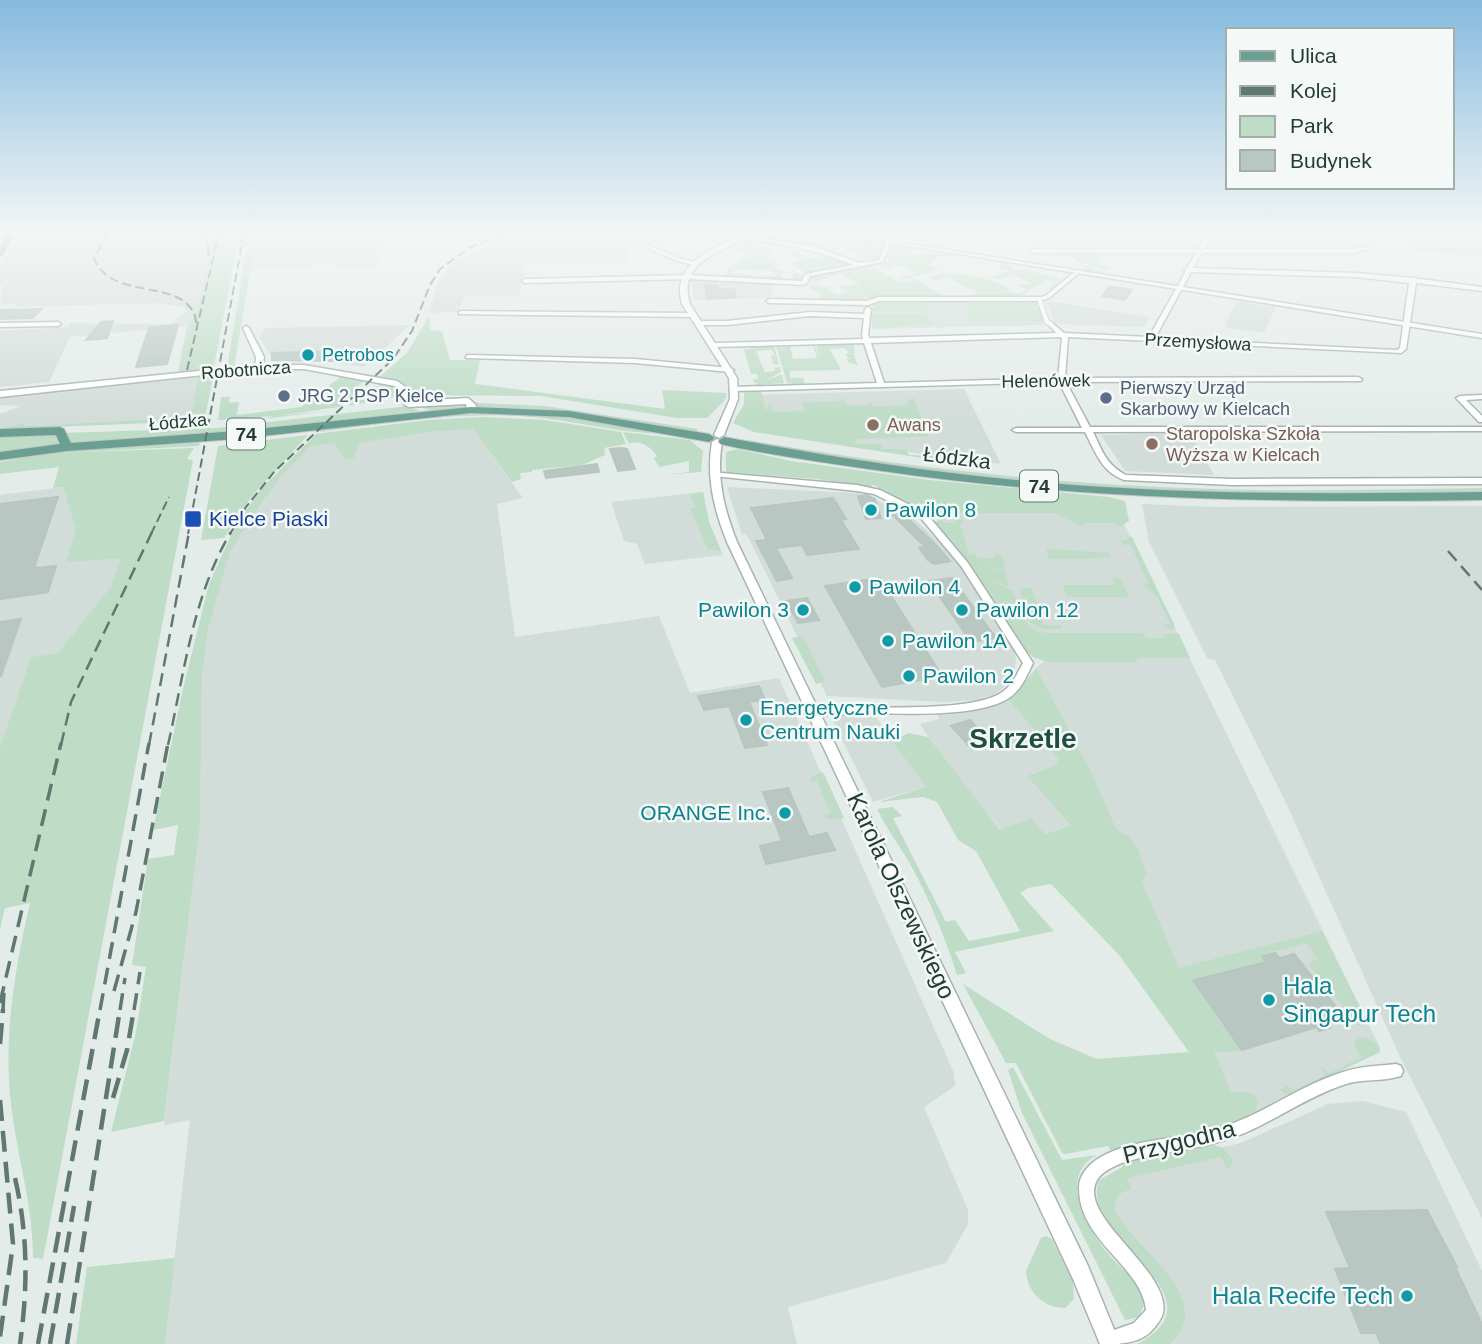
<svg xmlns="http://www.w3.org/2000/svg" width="1482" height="1344" font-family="Helvetica,sans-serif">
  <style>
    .built { fill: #d2dcd8 }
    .green { fill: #bedcc6 }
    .building { fill: #b9c7c2; stroke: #b7c6bf; stroke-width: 2 }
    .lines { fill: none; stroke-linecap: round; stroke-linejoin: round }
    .pedestrian-casing { stroke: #a7b4b0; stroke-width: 6 }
    .minor-casing { stroke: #a7b4b0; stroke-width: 3 }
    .tertiary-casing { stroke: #a7b4b0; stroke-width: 3 }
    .primary-casing { stroke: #c2c9c7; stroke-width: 2 }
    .pedestrian { stroke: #fff; stroke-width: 4.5 }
    .minor { fill: #fff; fill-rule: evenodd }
    .tertiary { fill: #fff; fill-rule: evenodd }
    .primary { fill: #6b9f92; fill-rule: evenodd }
    .rail-far3 { stroke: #5f7871; stroke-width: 2; stroke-dasharray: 9 4.5; stroke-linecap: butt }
    .rail-far2 { stroke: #5f7871; stroke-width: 2.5; stroke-dasharray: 13 7; stroke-linecap: butt }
    .rail-far1 { stroke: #5f7871; stroke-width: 3.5; stroke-dasharray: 17 9; stroke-linecap: butt }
    .rail { stroke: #5f7871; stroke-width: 4.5; stroke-dasharray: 21 10; stroke-linecap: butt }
    .culture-dot { fill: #0f9aa8; stroke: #f4f9f7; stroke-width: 2.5 }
    .service-dot { fill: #5c6f8a; stroke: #f4f9f7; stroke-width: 2.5 }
    .education-dot { fill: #8d6e63; stroke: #f4f9f7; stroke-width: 2.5 }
    .transit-dot { fill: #1a4fb4; stroke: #f4f9f7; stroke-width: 2.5 }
    .labels { text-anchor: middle; stroke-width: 5; stroke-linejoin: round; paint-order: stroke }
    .far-street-label { font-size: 18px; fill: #243d36; stroke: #f4f9f7 }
    .far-culture-label { font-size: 18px; fill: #0d838f; stroke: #f4f9f7; text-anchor: start }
    .far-service-label { font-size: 18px; fill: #4e5e75; stroke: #f4f9f7; text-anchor: start }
    .far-education-label { font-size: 18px; fill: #785e54; stroke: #f4f9f7; text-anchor: start }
    .shield { fill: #f4f9f7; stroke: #627570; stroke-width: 2 }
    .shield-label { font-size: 19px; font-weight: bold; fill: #243d36 }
    .street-label { font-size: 21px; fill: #243d36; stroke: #f4f9f7 }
    .culture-label { font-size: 21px; fill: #0d838f; stroke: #f4f9f7; text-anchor: start }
    .transit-label { font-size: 21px; fill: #164399; stroke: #f4f9f7; text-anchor: start }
    .near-street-label { font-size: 24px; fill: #243d36; stroke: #f4f9f7 }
    .near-culture-label { font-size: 24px; fill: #0d838f; stroke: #f4f9f7; text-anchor: start }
    .district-label { font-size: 28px; font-weight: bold; fill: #214e43; stroke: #f4f9f7 }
  </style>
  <rect width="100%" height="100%" fill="#e4ece9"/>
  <path class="built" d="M21 233H483L461 241H383L375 254H382L374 267 320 265 250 270 253 249H221L178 370 187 326 70 337 49 382 0 387V331L69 327 70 323 171 324 186 312 184 307 158 303 14 307 15 304 0 305 3 286H0V267Z
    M520 233H612L645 246H628L626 262 526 263 519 296H465L458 312 429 313 437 285 448 269 472 252Z
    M763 233H809L841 237 826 249 754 237Z
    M1446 233H1482V257L1473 255Z
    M691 280 775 284 769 298 694 300Z
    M882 301 1037 302 1045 325 872 329 873 304Z
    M1046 301H1049L1150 317 1144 327 1055 324Z
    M1236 301 1276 307 1264 333 1224 327Z
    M410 325 364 367 325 361 274 360 259 337 266 328Z
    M196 377 193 407 188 417 0 428V414L21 406 0 405V397Z
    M964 389 1001 464 807 439 799 437 748 395Z
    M473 429 523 498 497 504 515 637 659 616 690 693 779 678 954 1073 955 1086 924 1107 968 1210V1224L946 1263 788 1307 797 1344H165L190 1120 164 1125 200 826 202 675 208 630 230 550 279 479 310 447 334 443 344 459 354 457 359 443 429 432Z
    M1191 433 1214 475 1125 471 1101 435Z
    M63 487 76 530 121 558 111 586 58 653 31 657 0 747V495Z
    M727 487 857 493 906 511 941 544 963 570 1015 650 1016 663 1012 679 996 694 976 700 944 702 827 696 750 541 746 534 742 535Z
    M703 492 709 522 723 555 645 564 637 544 624 541 611 502Z
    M969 499 1123 522 1366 1019 1380 1048 1378 1053 1239 1119 1142 882 1116 830 1091 771 1036 668 1045 661 1033 657 965 554 935 522 939 520 935 515Z
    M1142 504 1214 507 1482 506V1218L1401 1059 1286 803 1215 660 1207 658 1149 542Z
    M1007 698 1059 758 1057 764 1033 773 1072 824 1045 834 1031 818 1001 830 939 754 920 724 939 719 936 712 943 715 967 713V709Z
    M873 712 892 741 926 787 873 802 829 713Z
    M1363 1101 1406 1112 1482 1271V1344H1156L1175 1302 1123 1233 1107 1183 1144 1165 1241 1143 1328 1104Z"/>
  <path class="green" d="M213 233H235L233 241 238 242 213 371 178 373 188 326 194 318 201 296Z
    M249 233H257L234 367 227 368Z
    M1388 233H1446L1473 255 1418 251 1398 234Z
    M844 236 885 243 881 259C873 263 863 264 855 261L867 260 843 247 835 251 830 249 837 246 833 244Z
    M748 240 756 241 751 245 771 249 772 253 766 255 769 256 766 258C778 264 791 268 804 276L802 281H790L794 272 781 264 773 266 785 272V275L782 272V280L760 279 754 276H777L772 271 735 270 734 274H753V277H724L729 268 748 257 745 256 748 252 728 249Z
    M892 244 915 248 909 254C927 256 942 252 959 255L939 257 927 265 948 270 933 268 937 271 903 279 899 277 917 274 899 265 891 267 890 264 891 269 876 265 884 261 899 263 886 258Z
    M805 249 828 253 843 262 853 264 808 274 788 262 801 261 786 252 775 255 777 254 794 251 811 259 826 255 797 250Z
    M1038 253H1102L1098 255 1101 257 1096 263 1109 267 1106 269 1092 266 1090 268 1095 269 1094 272 1100 270 1106 274 1072 269 1086 270 1089 264 1076 262 1078 258 1052 255 1051 258 1055 260 1049 258 1050 253 1037 255Z
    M983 259 1010 262 1005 266 1010 265 1014 271 1025 269 1060 279 1051 290 1049 288 1056 282 1046 280 1017 298H972L966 296 974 295 976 292 947 277 935 280 928 277C948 269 975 276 989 280 998 282 1013 293 1015 287L1005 291 1019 294 1027 289 1016 285 1033 284 1012 274 999 280 990 277 1010 271 998 268 1003 264Z
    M870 265 900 282 908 281 912 283 914 282 910 281 915 279 941 294 938 296 943 295 951 298 869 299 850 287 867 299C859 304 844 300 833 302L831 298 829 302V299L819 298 821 294 810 288 811 285 830 287 828 291 839 295 848 291 837 287 860 284 839 273 816 282 807 280 812 276 829 272 828 277 831 272Z
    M882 301H926L928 310 872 312 873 304Z
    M963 301H1038L1044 322 1051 327 1043 321H970L966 303Z
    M872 314H925L932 324 872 328Z
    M429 316 430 330 442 331 450 360H480L475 384 665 409 662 390 727 393 725 400 707 418H677L541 396 415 395 405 384 379 377 407 353Z
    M853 343 855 353H853L858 365 848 362 847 359H851L847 357 846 354 849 353 845 348 830 349 841 370 790 371V378H803L805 385 787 383 776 345 781 348 794 345 790 346 793 359 817 358 813 345H797L814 344 820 359 816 344Z
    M774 345 779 365 773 364 772 361 776 359 772 360 771 355 775 356 772 350 756 351 765 372 775 371V368L780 367 781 372 763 382 782 374 784 383 755 385 758 383H754L753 379H758L757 374H751L744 349H751L748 346Z
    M214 374 204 421 0 429 24 424V426H35L188 417 193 407 197 375Z
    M342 376 367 381 357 385 362 386 339 407 276 416 337 410 262 419 274 416 218 420 221 397H230L229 403 239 402 237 415 301 407Z
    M375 382 392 386 400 392V396L347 406 370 387 380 386Z
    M750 391H761L766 410 769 409 768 404H771L773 412 806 411 801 402 845 401 847 405H869L871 402 874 407 905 405 909 403 907 400 914 398 928 436 854 439 856 444H881L882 449H906L909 455 936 456V460L754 432 733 423 744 404V393Z
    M458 402 545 406 698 429 696 432 543 409 490 407 430 410 413 405Z
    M408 406 420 411 241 433 0 453V435L216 428Z
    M454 412 568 416 664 434C616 433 569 419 521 416 453 412 385 423 318 432L324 427Z
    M481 417 545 420 621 432 626 444 604 448 605 455 582 465 532 470V472L520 473 521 479 512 482 473 429 429 432 359 443 354 458 344 459 334 443 310 447 279 479 255 513 230 551 208 630 202 675 200 826 164 1121 111 1132 136 1032 146 967 132 965 148 859 174 855 178 825 153 830 183 689 209 584 235 527 260 490 316 434 428 420Z
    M623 432 690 440 703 451 701 472 663 475 689 472V461L659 467 654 458 657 456C651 447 640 439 629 444Z
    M308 435 252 496 224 538 201 540 218 446Z
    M200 440 199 446 58 453 194 448 187 459 193 460 43 1259 33 1258C33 1204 17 1157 11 1104 3 1037 15 968 30 903L5 908 0 930V747L31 657 58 653 111 586 121 558 66 562 76 530 63 487 53 488 59 467 0 474V462L63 450Z
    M747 440C902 467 1059 485 1217 489 1305 492 1394 489 1482 488V493C1351 494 1219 497 1088 487 973 479 859 460 745 442Z
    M737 449 791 461 929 480 1109 497 1125 501 1129 521 1120 527 1114 523H1083L1084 527C1074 526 1069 517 1058 516L1057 513H942V516H933L876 489 878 487 873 485 869 487 818 479 726 472V452Z
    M703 492 709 522 721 551 708 549 690 509 696 508 690 494Z
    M942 519 944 523H956L955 519 965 521 960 524 969 554H975L977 558H995L994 554 1002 556 1006 570 971 563 1005 571 1009 586 990 580 1013 591C1020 611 1022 630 1047 633H1135L1144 634 1146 638H1165L1164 634H1179L1190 658H1138L1136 662H1047L1033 657 1025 650 961 553 934 523Z
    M1127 537H1132L1173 622 1175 628 1171 630 1163 625 1170 624 1156 595 1143 585 1149 584 1131 545H1124L1122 540H1128Z
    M1046 549 1109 553 1111 558 1049 559Z
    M1113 578H1120L1129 597H1067L1063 585H1115Z
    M1026 587 1032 589 1044 625H1061V629H1043L1031 623 1019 589Z
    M803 636 825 681 816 684 792 638Z
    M1036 668 1091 771 1116 829 1129 837 1138 849 1146 873 1142 882 1179 968 1322 931 1366 1019 1365 1024 1359 1025 1310 966 1311 962 1318 959 1306 943 1260 955 1264 961 1191 979 1243 1051 1214 1052 1231 1092 1252 1093 1258 1100 1256 1110C1216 1138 1158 1142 1111 1151L1108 1146 1065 1154 1062 1153 1016 1063H1006L963 984 1048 1038 1097 1059 1189 1052 1119 955 1051 884 1028 888 1020 893 1054 931 955 952 966 973 957 975C945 936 922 880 899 846 891 834 884 823 877 809L893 807 902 816 893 818 946 922 955 920 969 941 1020 931 976 851 958 840 937 802 923 797 879 802 926 787 892 741 909 733 928 737 1000 830 1031 818 1045 834 1071 825 1027 776 1057 764 1058 758 1007 698 1017 692Z
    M822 772 824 774 844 818 831 820 823 816 831 813 817 781 811 782 810 778Z
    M1364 1037 1378 1045 1380 1052 1289 1095 1275 1087 1280 1090 1285 1087 1281 1083 1294 1090 1326 1075 1319 1066 1330 1073 1362 1057 1354 1046 1357 1039Z
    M1013 1067 1062 1160 1097 1155C1058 1175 1085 1225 1105 1250 1114 1262 1126 1271 1136 1282 1141 1287 1143 1295 1145 1302L1139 1317 1125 1320 1022 1113 1008 1070Z
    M1213 1145 1223 1148 1233 1160 1230 1167 1227 1168 1221 1157 1127 1178 1131 1189C1062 1211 1237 1287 1169 1344H1137C1230 1295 1077 1240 1099 1180L1121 1168 1126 1162Z
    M1046 1236 1052 1239 1073 1282 1074 1299 1065 1308C1044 1308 1027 1292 1026 1271L1041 1238Z
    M175 1258 165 1344H76L87 1267Z"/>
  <path class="building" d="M705 285H717L718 289H734L736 297 707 299Z
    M1110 286 1132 290 1125 300 1102 296Z
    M41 309 33 318 0 319V310Z
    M113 321 107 338 86 340 101 322Z
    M178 325 167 364 136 367 149 328Z
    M340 351 333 361 272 360V353Z
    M620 448 627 449 635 469 618 471 610 449Z
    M597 464 599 472 546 478 544 471Z
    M866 495 875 499 881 518 866 519 858 496Z
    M58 497 34 568 56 566 48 592 0 599V504Z
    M833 498 846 519 841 520 859 549 807 555 802 545 776 548 792 578 777 581 756 541 767 540 751 508Z
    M902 513 935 544 950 561 934 564 928 560 919 548 925 547 893 515Z
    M880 578 888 591 942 676 882 687 825 586Z
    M952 578 996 638 971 642 929 581Z
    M807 598 819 620 798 623 786 601Z
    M21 619 1 676H0V622Z
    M759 686 765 700 749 702 767 745 745 748 729 706 704 710 698 696Z
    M970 720 991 743 972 749 951 726Z
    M788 788 809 837 827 833 835 850 766 864 760 846 782 841 763 792Z
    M1275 953 1280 958 1294 954 1346 1019 1327 1024 1330 1028 1319 1031 1317 1027 1242 1050 1193 980 1266 962 1262 956Z
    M1427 1210 1457 1267H1455L1482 1324V1344H1381L1376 1333H1361L1335 1269 1350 1268 1326 1212Z"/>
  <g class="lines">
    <g class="pedestrian-casing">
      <path id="pedestrian" d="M1040 301 1047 322 1051 324"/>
    </g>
    <g class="minor-casing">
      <path id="minor" d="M613 233H620L629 236 638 233 751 237 808 245 836 254 860 263 879 260 886 243 904 233H1414L1412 235H1212L1204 249H1352L1368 247 1371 249 1352 253H1202L1193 268 1356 273 1413 278 1482 287V291L1416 283 1406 349 1401 353 1068 337 1065 378 1358 377 1362 379 1361 381 1066 382 1090 427H1482V431L1093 432C1102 450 1106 465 1126 475L1232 479 1482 478V484L1232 485 1124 480C1101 471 1096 453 1085 432H1016L1012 430 1016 428H1082L1059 382 735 391 731 389 732 387 877 383 864 343 714 347 711 345 714 343 863 339 862 335 864 318 810 316 727 325H699L696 323 699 321H727L810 312 864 314 865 309 868 307 871 309 868 335 870 338 1056 333 1048 324 1051 322 1064 333 1149 337 1186 271 1184 270 1187 268 1196 253H1033L1030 251 1033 249H1198L1206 235H908L890 245 883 262 810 276 807 283 804 285 689 279 525 283 522 281 525 279 689 275 802 281 805 274 853 265C785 236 711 237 639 237L634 239 679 258 697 263 698 264 695 266 675 260ZM1191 272 1356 277 1409 283 1400 348 1397 350 1155 338ZM1060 337 1062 338 1058 378 884 383 871 343Z
        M1077 270 1080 272 1079 273 1049 298 1040 301H879L868 305 769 303 766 301 769 299 867 301 878 297H1040L1045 296Z
        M461 311 693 313 696 315 693 317 459 314V312Z
        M0 323 58 322 61 324 58 326 0 327Z
        M246 326 249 328 264 357 262 369 255 367 256 357 243 328Z
        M468 355 635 359 730 368 734 370 730 372 635 363 466 358V356Z
        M1482 395V399L1466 400 1482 416V422H1479L1456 398 1460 396Z
        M711 472 857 485 880 490 926 513 968 563 1033 663C1027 676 1021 690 1009 698 976 719 898 713 859 713 843 714 825 717 810 714L809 712 814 708C858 705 968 714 1001 693 1012 686 1017 674 1023 663L961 566 920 517 874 494 857 491 714 476 710 474Z
        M1396 1064 1401 1066 1403 1071 1401 1076C1383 1082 1362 1078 1343 1085 1310 1096 1280 1117 1247 1132 1222 1143 1197 1148 1170 1152 1150 1156 1109 1161 1097 1180 1076 1217 1171 1270 1163 1313 1162 1318 1158 1323 1155 1327 1142 1344 1121 1344 1102 1344L1100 1340 1103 1334 1134 1323 1146 1310C1142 1266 1078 1241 1079 1187 1079 1175 1089 1164 1099 1158 1136 1136 1183 1141 1223 1127 1265 1113 1301 1085 1343 1072 1360 1066 1378 1066 1396 1064Z"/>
    </g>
    <g class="tertiary-casing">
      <path id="tertiary" d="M746 233H753C725 253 676 259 690 304L737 378 738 399 724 435 719 438 714 435 730 399 729 378 682 304C670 262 715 248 746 233Z
        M828 233H840L1482 334V338Z
        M259 365H304L397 381 407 388 412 401 468 398 476 405 475 410 468 412 466 404 408 407 404 404 401 391 395 386 304 369H259L0 397V391Z
        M717 439 722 442C716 478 724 509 737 542L1088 1266 1120 1344H1100L1073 1279 727 542C714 509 706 478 712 442Z"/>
    </g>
    <g class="primary-casing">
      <path id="primary" d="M8 233H16L3 255 0 256V246Z
        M471 407 569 411 709 434 715 438 709 442 569 417 471 413 237 439 67 451 0 460V452L60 444 56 435 0 437V429L60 427 64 429 71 443 237 431Z
        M724 437C832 457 940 474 1049 483 1193 495 1337 494 1482 492V500C1281 503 1082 500 882 471 828 463 773 456 720 444L718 441Z"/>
    </g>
    <use href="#pedestrian" class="pedestrian"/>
    <use href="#minor" class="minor"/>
    <use href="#tertiary" class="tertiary"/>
    <use href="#primary" class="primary"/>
    <path class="rail-far3" d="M107 233 94 259C113 301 176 278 194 313 196 318 196 325 197 330
      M206 233 209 257
      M187 370 219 233
      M151 534 169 497
      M188 534 244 233
      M230 534 246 507 274 472 393 359 412 331 430 285 440 269 469 248 507 233"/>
    <path class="rail-far2" d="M1448 551 1482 590
      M61 745 71 702 152 532
      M149 745 189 532
      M168 745C184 674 193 595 231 532"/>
    <path class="rail-far1" d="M114 991 136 912 168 743
      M0 1003 61 743
      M3 1010 4 992
      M100 1010 149 743
      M120 1010 125 978
      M134 1010 140 972"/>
    <path class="rail" d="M0 1044 3 1009
      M113 1098 127 1050 134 1009
      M0 1100 13 1244 0 1337
      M15 1178C28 1234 28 1287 20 1344
      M38 1344 100 1009
      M50 1344 74 1206
      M67 1344 120 1009"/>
  </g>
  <linearGradient id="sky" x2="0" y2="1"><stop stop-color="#85bade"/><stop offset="0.55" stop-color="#f3f6f5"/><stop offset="1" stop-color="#f3f6f5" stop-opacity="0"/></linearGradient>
  <rect width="1482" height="421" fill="url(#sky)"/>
  <g class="culture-dot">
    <circle cx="308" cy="355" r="7"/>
    <circle cx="871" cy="510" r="7"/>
    <circle cx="855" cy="587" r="7"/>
    <circle cx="803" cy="610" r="7"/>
    <circle cx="962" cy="610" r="7"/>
    <circle cx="888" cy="641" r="7"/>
    <circle cx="909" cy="676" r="7"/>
    <circle cx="746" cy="720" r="7"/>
    <circle cx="785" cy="813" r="7"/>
    <circle cx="1269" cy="1000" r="7"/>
    <circle cx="1407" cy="1296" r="7"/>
  </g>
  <g class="service-dot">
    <circle cx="284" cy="396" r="7"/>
    <circle cx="1106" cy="398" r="7"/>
  </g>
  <g class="education-dot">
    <circle cx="873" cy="425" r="7"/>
    <circle cx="1152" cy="444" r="7"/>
  </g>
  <rect class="transit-dot" x="184" y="510" width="18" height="18" rx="3.5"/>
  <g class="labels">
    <g class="far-street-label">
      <text transform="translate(1198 342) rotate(3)" y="6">Przemysłowa</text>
      <text transform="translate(246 370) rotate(-4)" y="6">Robotnicza</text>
      <text transform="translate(1046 381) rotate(-1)" y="6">Helenówek</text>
      <text transform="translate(178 422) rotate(-5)" y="6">Łódzka</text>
    </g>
    <g class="far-culture-label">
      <text x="322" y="361">Petrobos</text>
    </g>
    <g class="far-service-label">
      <text x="1120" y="394">Pierwszy Urząd<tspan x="1120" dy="21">Skarbowy w Kielcach</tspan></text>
      <text x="298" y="402">JRG 2 PSP Kielce</text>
    </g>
    <g class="far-education-label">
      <text x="887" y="431">Awans</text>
      <text x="1166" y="440">Staropolska Szkoła<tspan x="1166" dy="21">Wyższa w Kielcach</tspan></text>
    </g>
    <g class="shield">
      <rect x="227" y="418.5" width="38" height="31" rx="5"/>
      <rect x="1020" y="470.5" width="38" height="31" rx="5"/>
    </g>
    <g class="shield-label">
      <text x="246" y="441">74</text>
      <text x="1039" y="493">74</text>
    </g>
    <g class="street-label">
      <text transform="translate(957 458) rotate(7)" y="7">Łódzka</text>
    </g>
    <g class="culture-label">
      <text x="885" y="517">Pawilon 8</text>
      <text x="869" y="594">Pawilon 4</text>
      <text x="789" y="617" text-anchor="end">Pawilon 3</text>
      <text x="976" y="617">Pawilon 12</text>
      <text x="902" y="648">Pawilon 1A</text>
      <text x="923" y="683">Pawilon 2</text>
      <text x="760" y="715">Energetyczne<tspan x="760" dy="24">Centrum Nauki</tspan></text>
      <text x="771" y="820" text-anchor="end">ORANGE Inc.</text>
    </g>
    <g class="transit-label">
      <text x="209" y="526">Kielce Piaski</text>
    </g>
    <g class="near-street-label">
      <text transform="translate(901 896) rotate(65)" y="8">Karola Olszewskiego</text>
      <text transform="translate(1179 1142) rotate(-14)" y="8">Przygodna</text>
    </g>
    <g class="near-culture-label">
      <text x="1283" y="994">Hala<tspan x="1283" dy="28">Singapur Tech</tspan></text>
      <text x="1393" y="1304" text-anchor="end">Hala Recife Tech</text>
    </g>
    <g class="district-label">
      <text x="1023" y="748">Skrzetle</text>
    </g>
  </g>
  <rect x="1226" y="28" width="228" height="161" fill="#f4f9f7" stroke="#a1aeaa" stroke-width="2"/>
  <rect x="1240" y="51" width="35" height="10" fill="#6b9f92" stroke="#a1aeaa" stroke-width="2"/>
  <text x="1290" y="63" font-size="21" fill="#243d36">Ulica</text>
  <rect x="1240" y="86" width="35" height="10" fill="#5f7871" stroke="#a1aeaa" stroke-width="2"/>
  <text x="1290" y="98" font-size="21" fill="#243d36">Kolej</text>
  <rect x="1240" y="116" width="35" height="21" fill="#bedcc6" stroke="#a1aeaa" stroke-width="2"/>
  <text x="1290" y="133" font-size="21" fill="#243d36">Park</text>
  <rect x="1240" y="150" width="35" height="21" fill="#b9c7c2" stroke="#a1aeaa" stroke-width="2"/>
  <text x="1290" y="168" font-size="21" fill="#243d36">Budynek</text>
</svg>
